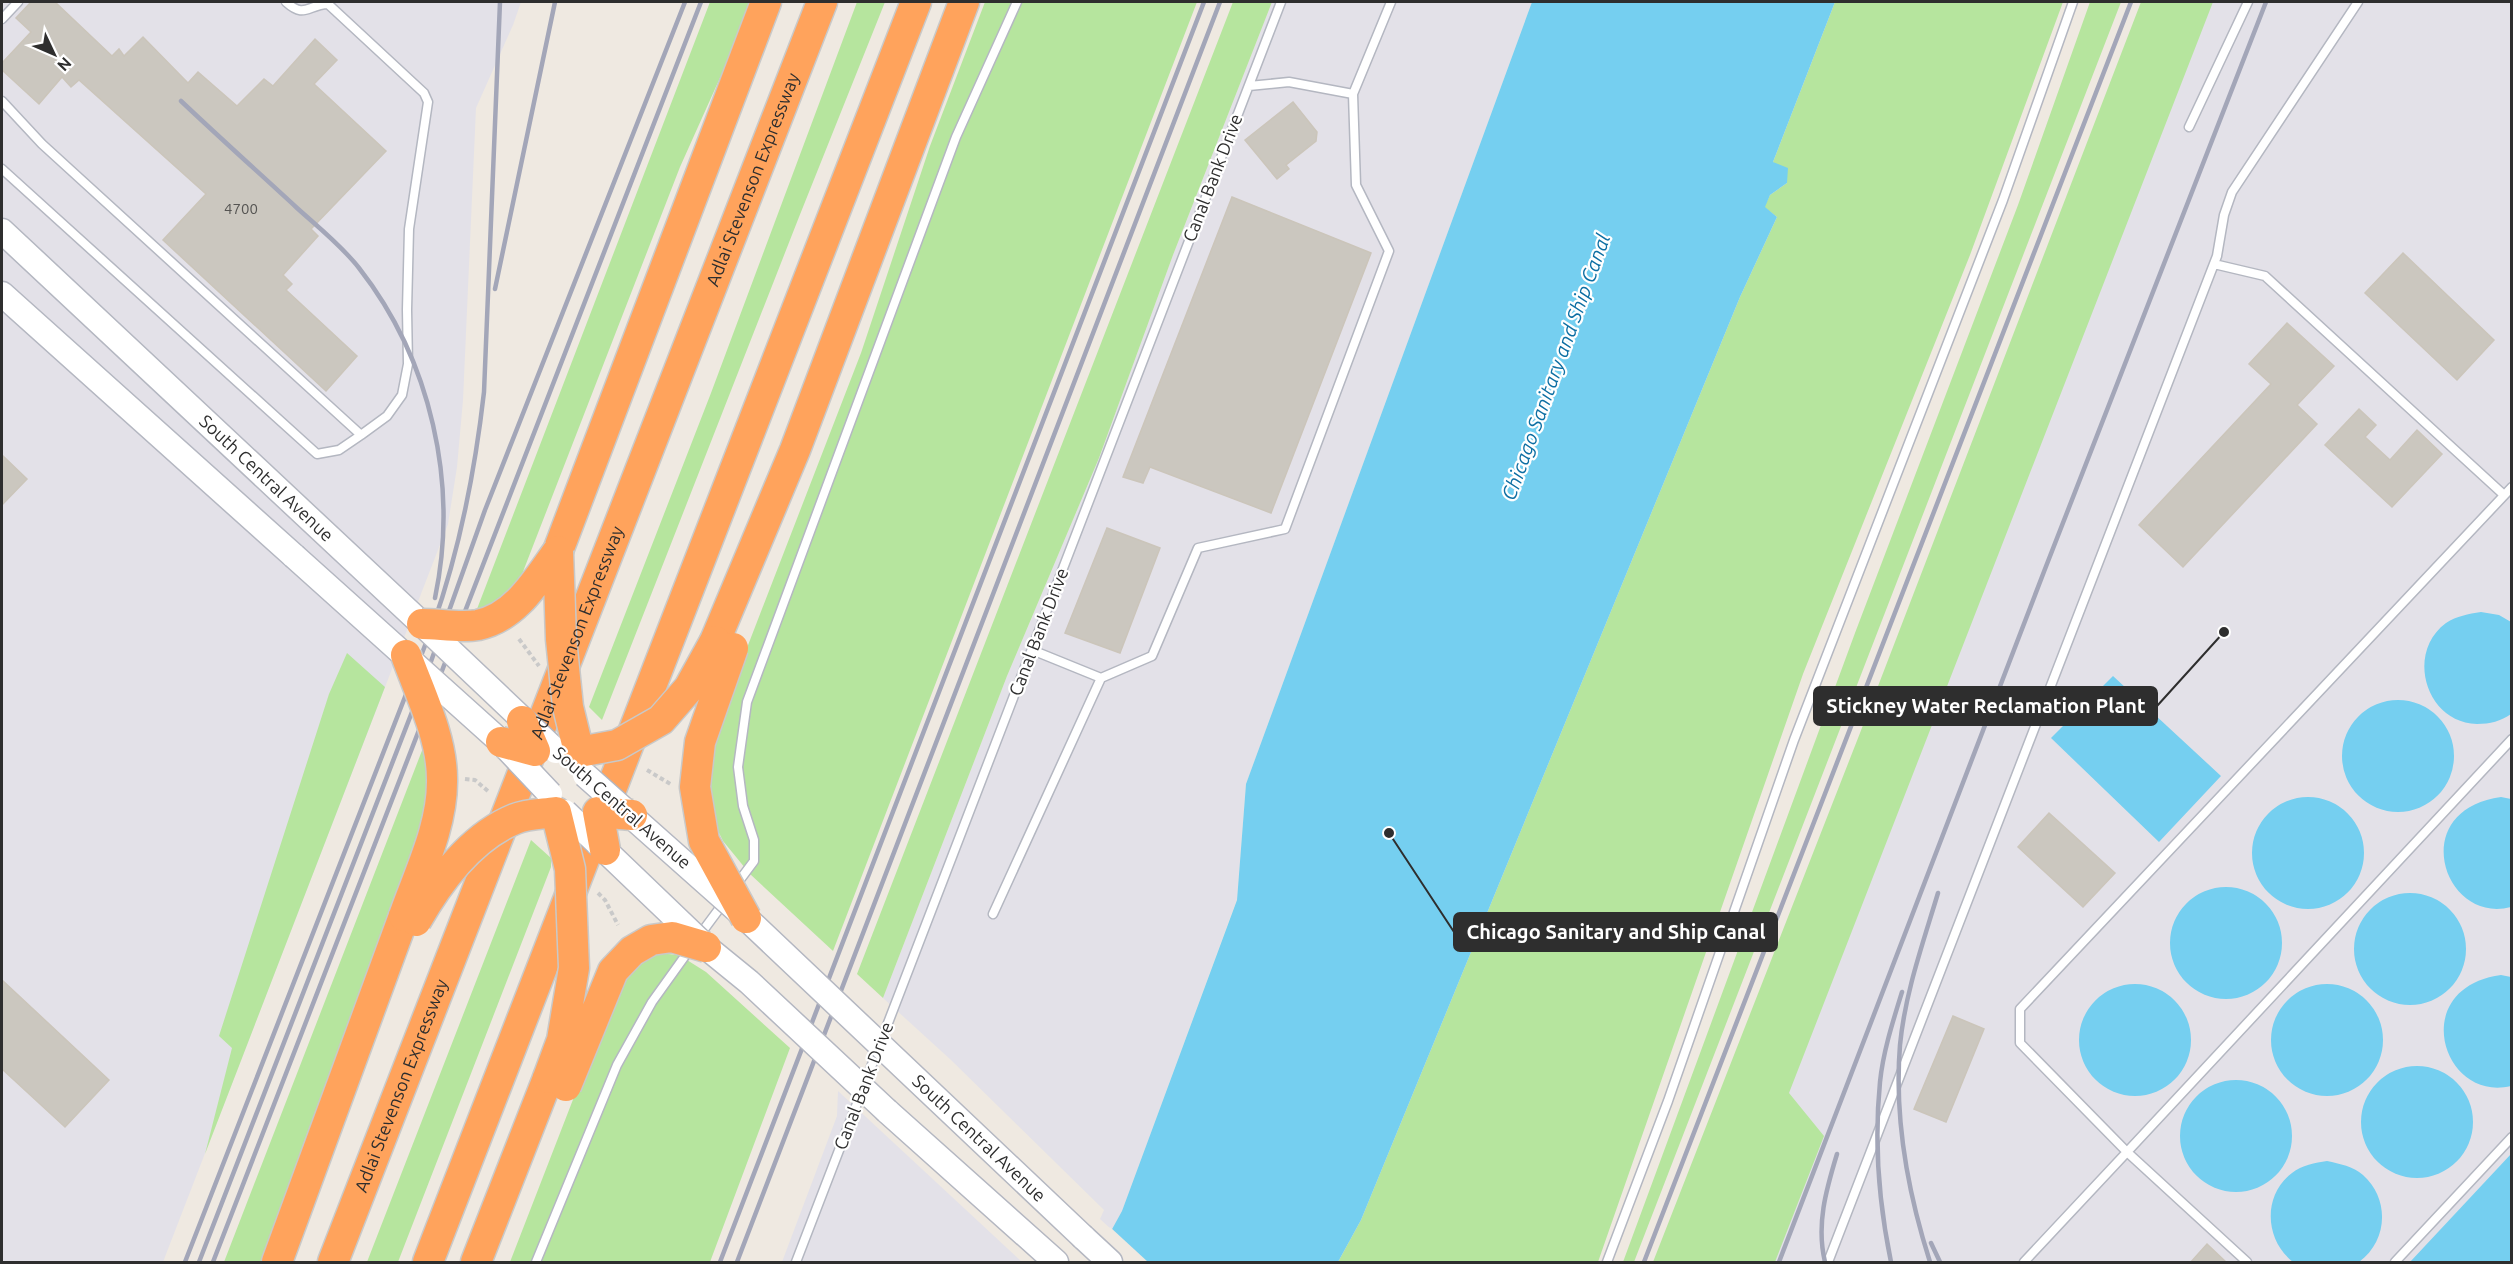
<svg xmlns="http://www.w3.org/2000/svg" width="2513" height="1264" font-family="Ubuntu,sans-serif">
  <style>
    .industrial { fill: #e3e1e8 }
    .green { fill: #b6e59e }
    .water { fill: #75cff0 }
    .pier { fill: #efe9e1 }
    .building { fill: #cbc7bf; stroke: #cbc5ba; stroke-width: 1.5 }
    .lines { fill: none; stroke-linecap: round; stroke-linejoin: round }
    .lane-casing { stroke: #b4b7c1; stroke-width: 11 }
    .secondary-casing { stroke: #b4b7c1; stroke-width: 27 }
    .highway-casing { stroke: #c9c9c9; stroke-width: 33 }
    .path { stroke: #c9c9c9; stroke-width: 4; stroke-dasharray: 4.5 3; stroke-linecap: butt }
    .lane { stroke: #fff; stroke-width: 8 }
    .secondary { stroke: #fff; stroke-width: 24 }
    .highway { stroke: #ffa35c; stroke-width: 30 }
    .rail { stroke: #a3a6b8; stroke-width: 4.5 }
    .secondary-bridge-casing { stroke: #b4b7c1; stroke-width: 27; stroke-linecap: butt }
    .highway-bridge-casing { stroke: #c9c9c9; stroke-width: 33; stroke-linecap: butt }
    .secondary-bridge { stroke: #fff; stroke-width: 24 }
    .highway-bridge { stroke: #ffa35c; stroke-width: 30 }
    .labels { text-anchor: middle; stroke-width: 4.5; stroke-linejoin: round; paint-order: stroke }
    .number-label { font-size: 15px; fill: #555452 }
    .street-label { font-size: 18px; fill: #2e2e2e; stroke: #fff }
    .water-label { font-size: 20px; font-style: italic; fill: #0d6fa3; stroke: #fff }
    .leader { fill: none; stroke: #2e2e2e; stroke-width: 2 }
    .callout-dot { fill: #2e2e2e; stroke: #fff; stroke-width: 2 }
    .callout { fill: #2e2e2e; stroke: #2e2e2e; stroke-width: 2 }
    .callout-label { font-size: 20px; text-anchor: middle; font-weight: bold; fill: #fff }
  </style>
  <rect width="100%" height="100%" fill="#efe9e1"/>
  <path class="industrial" d="M2 2H521L513 25 476 108 463 400 457 467 448 524 163 1262H2Z
    M1272 2H1532L1246 784 1237 899 1122 1211 1112 1230 1100 1219 1104 1210 951 1060 883 998 1007 676 1099 458 1173 255Z
    M2182 2H2511V1262H1692Z
    M838 1091 1022 1262H782L837 1116Z"/>
  <path class="green" d="M710 2H754L680 167 519 582 496 604 477 609Z
    M857 2H885L799 217 602 720 589 707 711 393Z
    M985 2H1197L833 951 750 874 723 841 715 825 709 785 710 754 745 653 861 353 930 146Z
    M1233 2H1272L1173 255 1099 458 1007 676 883 998 857 974Z
    M1835 2H2063L1970 255 1803 674 1598 1262H1338L1361 1220 1740 297 1777 217 1764 207 1770 195 1787 183 1773 162Z
    M2090 2H2121L1634 1262H1623L1855 633 2018 205Z
    M2141 2H2213L1789 1093 1824 1136 1775 1262H1653L1860 733Z
    M347 653 385 687 205 1154 232 1048 219 1036 329 694Z
    M423 748 429 783 419 842 305 1139 264 1262H224Z
    M531 840 551 858V867L398 1262H367Z
    M657 953 679 955 706 972 790 1048 710 1262H510L619 981 634 964Z"/>
  <path class="water" d="M1532 2H1835L1773 162 1788 168 1787 183 1770 195 1765 207 1777 217 1740 297 1361 1220 1338 1262H1094L1122 1211 1237 900 1246 784Z
    M2481 612 2499 615 2511 622V714C2501 721 2490 724 2477 724 2426 723 2405 653 2446 623 2457 616 2468 614 2481 612Z
    M2113 676 2221 776 2159 842 2051 738Z
    M2342 756a56 56 0 1 1 112 0a56 56 0 1 1-112 0Z
    M2501 797 2511 799V907C2443 925 2406 810 2501 797Z
    M2252 853a56 56 0 1 1 112 0a56 56 0 1 1-112 0Z
    M2170 943a56 56 0 1 1 112 0a56 56 0 1 1-112 0Z
    M2354 949a56 56 0 1 1 112 0a56 56 0 1 1-112 0Z
    M2501 975 2511 977V1086C2442 1103 2407 988 2501 975Z
    M2271 1040a56 56 0 1 1 112 0a56 56 0 1 1-112 0Z
    M2079 1040a56 56 0 1 1 112 0a56 56 0 1 1-112 0Z
    M2361 1122a56 56 0 1 1 112 0a56 56 0 1 1-112 0Z
    M2180 1136a56 56 0 1 1 112 0a56 56 0 1 1-112 0Z
    M2511 1154V1262H2410Z
    M2327 1161C2340 1164 2353 1166 2363 1175 2390 1199 2388 1241 2359 1262H2293C2265 1240 2262 1196 2292 1173 2302 1165 2315 1163 2327 1161Z"/>
  <path class="pier" d="M1110 1227 1148 1262H1091Z"/>
  <path class="building" d="M31 2H55L112 56 119 49 124 56 143 37 188 83 198 72 237 106 264 79 273 86 315 39 337 60 314 84 386 151 311 229 318 236 283 275 292 284 286 290 357 356 326 391 163 240 206 194 79 80 71 87 62 77 39 104 2 70V63L31 32 16 18Z
    M1293 102 1317 132 1316 141 1286 165 1289 169 1277 179 1245 140Z
    M1232 197 1371 253 1271 513 1150 467 1143 483 1123 477Z
    M2403 253 2494 340 2457 380 2365 293Z
    M2287 323 2334 366 2297 405 2317 424 2183 567 2139 525 2271 384 2249 364Z
    M2359 409 2376 425 2365 437 2390 460 2417 430 2442 454 2392 507 2325 445Z
    M2 455 27 479 2 505Z
    M1107 528 1160 548 1120 653 1065 633Z
    M2049 813 2115 873 2083 907 2018 847Z
    M2 980 109 1080 65 1127 2 1069Z
    M1953 1016 1984 1029 1946 1122 1914 1109Z
    M2207 1244 2227 1263H2190Z"/>
  <g class="lines">
    <g class="lane-casing">
      <path id="lane" d="M286 2C305 19 307 5 328 4L424 93 428 102 409 229 407 310 408 364 402 395 387 416 361 435
        M2 19 18 2
        M1249 86 1289 82 1353 94 1391 2
        M2 101 42 144 361 435 339 450 317 454 2 169
        M2189 127 2248 2
        M2214 264 2265 276 2504 495
        M2512 487 2020 1009V1043L2127 1152 2512 739
        M1032 650 1101 678 1152 656 1198 548 1285 529 1389 251 1356 185 1353 94
        M736 885 754 861V840L743 806 738 767 747 702 956 137 1017 2
        M993 914 1101 678
        M699 936 725 901
        M536 1262 617 1065 652 1002 690 949
        M796 1262 1281 2
        M1607 1262 1668 1101 1794 740 2003 200 2073 2
        M1828 1262 2217 256 2224 215 2232 192 2358 2
        M2024 1262 2127 1152 2247 1262
        M2395 1262 2512 1137"/>
    </g>
    <g class="secondary-casing">
      <g id="secondary">
        <path id="s1" d="M2 231 422 624"/>
        <path d="M2 294 294 556"/>
        <path d="M887 1111 1056 1262"/>
        <path d="M1083 1237 1110 1262"/>
      </g>
    </g>
    <g class="highway-casing">
      <g id="highway">
        <path d="M558 551 766 2"/>
        <path d="M715 641 795 450 964 2"/>
        <path d="M277 1262 404 916"/>
        <path id="s2" d="M333 1262 822 2"/>
        <path d="M428 1262 916 2"/>
        <path d="M476 1262 548 1078"/>
      </g>
    </g>
    <path class="path" d="M519 639 539 666
      M647 770 672 785
      M465 779 475 780 489 792
      M598 893 605 900 618 925"/>
    <use href="#lane" class="lane"/>
    <use href="#secondary" class="secondary"/>
    <use href="#highway" class="highway"/>
    <path class="rail" d="M181 101C219 137 258 172 297 208 318 227 342 246 359 268 431 360 459 484 435 598
      M495 289 555 2
      M1931 1243 1940 1262
      M185 1262 433 625C460 549 475 471 484 392L500 2
      M199 1262 424 681 485 510 685 2
      M213 1262 701 2
      M720 1262 1204 2
      M737 1262 1220 2
      M1644 1262 2131 2
      M1779 1262 2045 569 2266 2
      M1825 1262C1816 1225 1826 1190 1837 1154
      M1891 1262C1879 1204 1874 1142 1880 1082 1883 1052 1893 1021 1902 992
      M1930 1262C1908 1193 1894 1118 1900 1045 1905 993 1923 943 1938 893"/>
    <g class="secondary-bridge-casing">
      <g id="secondary-bridge">
        <path d="M294 556 501 742 550 794"/>
        <path d="M422 624 556 751"/>
        <path id="s3" d="M585 775 746 918 1083 1237"/>
        <path d="M565 812 706 947 749 982 887 1111"/>
      </g>
    </g>
    <g class="highway-bridge-casing">
      <path id="highway-bridge" d="M558 551 561 639 568 707 579 752 617 745 661 720 689 688 715 641
        M422 624C439 624 461 628 478 625 516 617 537 580 558 551
        M733 648 700 742 695 787 704 841 746 918
        M522 721 535 751
        M501 742 535 751
        M605 850 598 812 632 815
        M404 916C419 873 443 826 442 779 442 737 420 694 406 655
        M416 921C438 882 471 837 515 819 527 814 543 814 556 812L570 869 574 968 562 1040 548 1078
        M566 1086 613 971 632 951 651 940 672 937 706 947"/>
    </g>
    <use href="#secondary-bridge" class="secondary-bridge"/>
    <use href="#highway-bridge" class="highway-bridge"/>
  </g>
  <g class="labels">
    <g class="number-label">
      <text x="241" y="214">4700</text>
    </g>
    <g class="street-label">
      <text transform="translate(1213 178) rotate(-69)" y="6">Canal Bank Drive</text>
      <text dy="6" stroke="none"><textPath href="#s2" startOffset="1161">Adlai Stevenson Expressway</textPath></text>
      <text dy="6" stroke="none"><textPath href="#s1" startOffset="362">South Central Avenue</textPath></text>
      <text dy="6" stroke="none"><textPath href="#s2" startOffset="675">Adlai Stevenson Expressway</textPath></text>
      <text transform="translate(1039 632) rotate(-69)" y="6">Canal Bank Drive</text>
      <text transform="translate(622 808) rotate(41)" y="6">South Central Avenue</text>
      <text dy="6" stroke="none"><textPath href="#s2" startOffset="189">Adlai Stevenson Expressway</textPath></text>
      <text transform="translate(864 1086) rotate(-69)" y="6">Canal Bank Drive</text>
      <text dy="6" stroke="none"><textPath href="#s3" startOffset="536">South Central Avenue</textPath></text>
    </g>
    <g class="water-label">
      <text transform="translate(1556 367) rotate(-70)" y="7">Chicago Sanitary and Ship Canal</text>
    </g>
  </g>
  <path class="leader" d="M2224 632L2157 706M1389 833L1454 932"/>
  <g class="callout-dot">
    <circle cx="2224" cy="632" r="6"/>
    <circle cx="1389" cy="833" r="6"/>
  </g>
  <g class="callout">
    <rect x="1814" y="687" width="343" height="38" rx="6"/>
    <rect x="1454" y="913" width="323" height="38" rx="6"/>
  </g>
  <g class="callout-label">
    <text x="1986" y="713">Stickney Water Reclamation Plant</text>
    <text x="1616" y="939">Chicago Sanitary and Ship Canal</text>
  </g>
  <rect width="2513" height="1264" fill="none" stroke="#2e2e2e" stroke-width="6"/>
  <g transform="translate(54 54) rotate(134)" stroke="#ffffff" stroke-width="4.5" paint-order="stroke">
  <path d="M0-4.5L10 22L0 15L-10 22Z" fill="#2e2e2e"/>
  <text y="-9" font-size="16" font-weight="bold" text-anchor="middle" fill="#2e2e2e">N</text>
  </g>
</svg>
